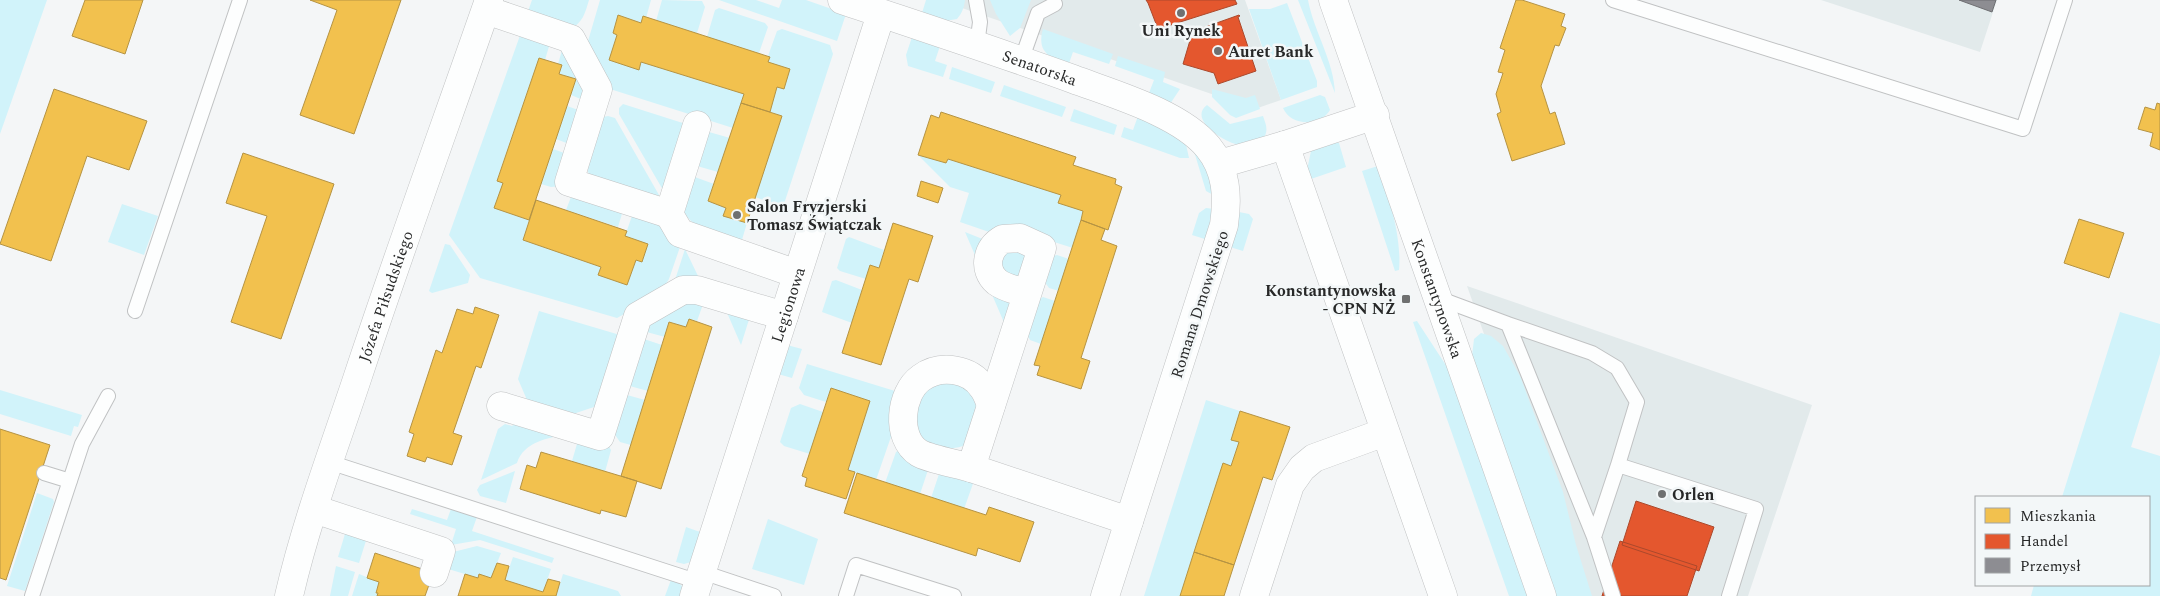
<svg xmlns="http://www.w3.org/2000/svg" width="2160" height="596" font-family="Spectral,serif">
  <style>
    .built { fill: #e2eaeb }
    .green { fill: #d1f3fa }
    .homes { fill: #f2c14e; stroke: #b59343 }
    .shops { fill: #e4572e; stroke: #ab492c }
    .industry { fill: #8d8d92; stroke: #6e6f72 }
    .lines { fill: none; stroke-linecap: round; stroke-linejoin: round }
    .lane-casing { stroke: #c0c2c3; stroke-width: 16 }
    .street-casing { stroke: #c0c2c3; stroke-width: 29 }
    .primary-casing { stroke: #c0c2c3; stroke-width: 29 }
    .lane { stroke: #fdfefe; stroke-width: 14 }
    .street { stroke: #fdfefe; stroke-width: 28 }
    .primary { stroke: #fdfefe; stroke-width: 28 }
    .poi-dot { fill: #6f7070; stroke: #f3f7f8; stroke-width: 2 }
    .labels { text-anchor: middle; stroke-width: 5; stroke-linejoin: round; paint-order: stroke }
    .poi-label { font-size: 16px; font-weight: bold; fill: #272828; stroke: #f3f7f8; text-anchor: start }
    .street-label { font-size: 16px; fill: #272828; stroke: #f3f7f8 }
  </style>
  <rect width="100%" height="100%" fill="#f4f6f7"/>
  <path class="built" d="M957 0H1245L1281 100 1255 109 962 8Z
    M1821 0H1997L1980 52Z
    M1467 286 1812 405 1748 596H1577Z"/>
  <path class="green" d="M0 0H47L0 134Z
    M532 0H589C585 13 583 23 570 29L527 14Z
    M600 0H651L646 18 643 17 641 23 618 16 613 33 617 35 609 60 639 69 641 62 744 94 733 128 610 89 586 48Z
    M662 0 702 1 705 7 697 33 656 21Z
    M719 0H756L779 8 782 0H806L846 14 837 41Z
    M926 0H965C964 8 962 13 957 19L945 21 922 13Z
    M990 0H1031L1020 28 1010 36 996 14Z
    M1298 0H1308C1314 32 1334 61 1335 93Z
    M1287 3 1317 81V87L1281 100 1249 9H1270Z
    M719 8 765 23 768 27 759 53 707 37 715 10Z
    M523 27 552 36 545 60 539 58 497 180 503 183 495 208 529 220 523 240 601 267 598 275 627 285 636 260 625 236 634 210 672 224 681 244 669 279 659 295 617 318 480 278 449 235Z
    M782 29 830 45 833 54 783 207 755 197 782 116 770 112 777 87 768 62V56L777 31Z
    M1043 29 1113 54 1109 64 1073 52 1068 66C1051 58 1036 53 1043 29Z
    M912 37 940 46 935 61 947 65 943 77 908 66 906 55Z
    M565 40 594 85 583 100 571 95 576 79 559 74 562 66 558 64Z
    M1118 56 1165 72 1163 82 1180 89 1170 104 1149 93 1154 80 1115 66Z
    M952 67 995 82 991 93 949 79Z
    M1004 85 1066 107 1062 117 1000 96Z
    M1212 89 1246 98 1255 95 1260 109 1236 118 1230 115 1212 97Z
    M1320 95 1325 97 1330 110C1321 126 1291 127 1283 108Z
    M623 104 689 125 663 190 619 114V108Z
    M1207 105 1230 124 1263 116C1266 125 1269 130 1263 139 1255 141 1244 146 1236 144 1223 141 1188 119 1207 105Z
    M567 106 584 112 569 144 556 139Z
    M1074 109 1117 125 1114 135 1070 121Z
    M608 116 615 118 659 195 657 198 593 179 588 172 587 163 603 117Z
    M1138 116 1185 140 1189 158H1180L1121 137 1124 127 1133 130Z
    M709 132 730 138 718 172 697 166Z
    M1334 142 1339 143 1346 167 1311 179 1307 170 1311 151Z
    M1193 148 1203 160 1215 196 1206 191Z
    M553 149 570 155 561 186 551 187 541 184Z
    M918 155 946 163 948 159 1061 195 1059 203 1083 211 1073 248 1016 230 992 233 960 222 969 193 950 187Z
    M1378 166C1389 196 1402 238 1399 270L1395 271 1362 171Z
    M692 176 714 184 708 201 726 208 723 216 747 223 741 243C725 237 684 228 683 206 683 197 690 184 692 176Z
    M579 191 624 207 618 227 566 210 571 197Z
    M122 204 158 216 144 255 108 242Z
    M1206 208 1215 209 1208 240 1192 235 1199 213Z
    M1239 212 1249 214 1253 219 1243 251 1230 247Z
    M965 232 985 240 1014 293 1009 334Z
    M849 237 884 250 879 268 870 265 866 279 840 271 837 268 846 239Z
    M445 244 450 245 470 275 468 283 432 293 429 291Z
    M685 249 698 276 675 280Z
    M1029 250 1018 278 1006 276 997 257 999 252Z
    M1057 255 1069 259 1059 291 1049 288 1044 281 1050 257Z
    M836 280 862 290 852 323 822 312 832 281Z
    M706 296 697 321 689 319 686 327 669 322 665 337 643 331 647 318Z
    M1043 297 1055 301 1041 344 1030 340 1025 331 1035 302Z
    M725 308 752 310 741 345Z
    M539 311 620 335 597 406 573 414 527 400 518 379Z
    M2120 312 2160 324V354L2131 447 2160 456V596H2031L2034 585H2149V497H2062Z
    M1417 321 1451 373 1530 596H1509L1413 322Z
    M1481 333 1491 336 1503 346 1520 376 1563 492 1576 545 1592 596H1556L1472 356 1474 339Z
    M644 339 662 345 648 391 626 385Z
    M787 345 802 349 792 378 778 374Z
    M807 364 895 391 902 405 876 480 848 470 870 401 831 388 826 402 804 395 799 388Z
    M942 376 983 397 971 443C953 451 928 453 917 433 913 424 915 406 915 397Z
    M0 390 82 415 78 427 74 426 71 436 0 414Z
    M627 395 645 400 631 445 620 442 611 429Z
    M1206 400 1240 411 1231 439 1239 442 1231 466 1224 464 1180 596H1144Z
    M800 404 823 412 810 454 784 446 780 442 791 408Z
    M525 416 568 433C548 439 524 441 517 463L481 480 498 429 505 424 512 426Z
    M579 437 606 442 611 450 605 472 572 461Z
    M900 450 930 464 920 494 885 483 896 452Z
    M941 468 975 478 964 509 931 498Z
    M515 471 506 503 480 496 477 490 480 485Z
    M37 493 53 499 54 502 25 591 7 586Z
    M452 506 478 514 472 531 554 558 552 563 480 540 451 545 456 529 410 514 412 509 447 520Z
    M768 519 818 539 804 585 752 569Z
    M348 524 369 531 359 563 338 557Z
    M686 527 700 532 691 562 684 564 676 562Z
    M477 546 501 553 491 578H478L445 568 449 553Z
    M513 557 551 569 543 592 505 580Z
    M336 566 355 572 348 596H330Z
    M359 574 379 582 376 592 378 593 377 596H352Z
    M563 574 618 591 621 596H556Z
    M672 577 682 586 683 596H665Z"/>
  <path class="homes" d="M85 0H143L125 54 72 36Z
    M310 0H401L354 134 300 115 337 10Z
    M1516 0H1522L1565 14 1561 26 1566 28 1559 46 1555 45 1541 86 1550 114 1555 112 1565 144 1512 161 1497 114 1501 112 1496 94 1503 73 1498 72 1505 50 1500 48Z
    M618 15 641 23 643 16 770 57 768 62 790 69 784 89 777 87 770 112 741 103 744 94 641 62 639 70 609 60 617 35 613 33Z
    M539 58 562 65 559 74 576 79 529 220 494 208 503 183 497 181Z
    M54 89 147 121 129 170 87 156 51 261 0 244Z
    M741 103 782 116 747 223 723 216 726 208 708 201Z
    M2157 103 2160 104V150L2150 146 2153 133 2138 129 2145 107 2155 110Z
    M941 112 1076 157 1073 165 1116 179 1115 184 1122 187 1108 230 1081 220 1083 211 1058 203 1061 195 948 159 946 163 918 155 931 115 939 118Z
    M243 153 334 184 281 339 231 322 267 216 226 203Z
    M921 181 943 188 938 203 917 196Z
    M536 200 627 231 625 236 648 244 642 262 636 260 627 285 598 275 601 267 523 240Z
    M2079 219 2124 233 2109 278 2064 263Z
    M1081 220 1105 229 1101 240 1117 246 1081 358 1090 361 1081 389 1037 375 1040 366 1034 365Z
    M893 223 933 236 918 282 909 279 881 365 842 353 870 265 879 268Z
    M475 307 499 315 481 368 476 366 453 433 462 436 452 465 427 457 425 462 407 456 414 434 409 432 436 350 442 353 457 309 473 314Z
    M689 319 712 327 661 489 621 476 669 322 686 327Z
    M831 388 870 401 848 470 855 472 846 499 805 486 807 478 802 476Z
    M1240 411 1290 427 1272 480 1263 477 1234 565 1194 552 1223 463 1231 466 1239 442 1231 440Z
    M0 429 50 445 6 580 0 578Z
    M541 452 637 481 626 517 601 510 600 514 520 489 527 465 536 468Z
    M857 473 986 515 989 507 1034 522 1020 562 978 548 976 556 844 513Z
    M1194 552 1234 565 1224 596H1180Z
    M375 553 428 571 430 582 425 596H377L378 593H376L379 582 367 578Z
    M497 563 509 566 505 580 543 592 548 579 560 582 556 596H458L465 574 478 578 479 574 491 578Z"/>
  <path class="shops" d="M1146 0H1235L1237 4 1158 29 1148 3Z
    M1239 15 1240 16 1238 17 1256 71 1218 84 1214 73 1183 64 1191 37 1201 34 1197 30Z
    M1636 501 1714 527 1699 571 1622 545Z
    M1620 541 1697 566 1687 596H1602Z"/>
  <path class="industry" d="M1959 0H1996L1992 12Z"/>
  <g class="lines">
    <g class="lane-casing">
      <path id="lane" d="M976 0 980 22 977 45
        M1613 0 2023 129 2065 0
        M1021 61 1038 13 1055 4
        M1438 298 1508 324 1594 537 1613 596
        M135 311 240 0
        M1508 324 1592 353 1617 368 1637 402 1618 465 1756 509 1729 596
        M329 462 699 582
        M44 473 70 481
        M1594 537 1618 465
        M702 572 774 596
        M32 596 82 444 108 396
        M846 596 856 565 954 596"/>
    </g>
    <g class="street-casing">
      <g id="street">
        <path id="s1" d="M842 0C919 26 996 51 1073 79 1113 94 1180 113 1208 147 1227 170 1228 197 1224 225L1105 596"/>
        <path d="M486 10 571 39 598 89 569 182 669 214"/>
        <path d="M697 125 669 214 680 233 797 274"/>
        <path d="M1285 145 1443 596"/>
        <path d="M1220 164 1285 145 1375 115"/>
        <path d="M1027 294C1017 290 1005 288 997 282 982 269 987 248 1003 239L1020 238 1042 248 971 468 1129 521"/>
        <path d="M501 406 600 436 638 316 683 290H697L784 316"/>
        <path d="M971 468C958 464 929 459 919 453 895 438 900 393 921 378 940 364 970 368 983 388 987 393 989 400 991 405"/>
        <path d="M314 509 441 551 434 573"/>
        <path id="s2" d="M289 596C306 522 333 451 357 379 399 252 445 126 489 0"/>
        <path id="s3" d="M694 596 881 14"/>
        <path d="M1254 596 1290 485 1302 468 1314 458 1385 432"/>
      </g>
    </g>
    <g class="primary-casing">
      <g id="primary">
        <path id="s4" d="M1333 0 1542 596"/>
      </g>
    </g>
    <use href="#lane" class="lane"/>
    <use href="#street" class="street"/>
    <use href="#primary" class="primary"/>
  </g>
  <g class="poi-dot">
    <circle cx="1181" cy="13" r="5"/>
    <circle cx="1218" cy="51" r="5"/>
    <circle cx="737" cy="215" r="5"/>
    <rect x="1401" y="294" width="10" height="10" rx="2.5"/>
    <circle cx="1662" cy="494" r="5"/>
  </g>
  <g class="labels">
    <g class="poi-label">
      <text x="1181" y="36" text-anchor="middle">Uni Rynek</text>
      <text x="1228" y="57">Auret Bank</text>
      <text x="747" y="212">Salon Fryzjerski<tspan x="747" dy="18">Tomasz Świątczak</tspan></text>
      <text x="1396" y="296" text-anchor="end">Konstantynowska<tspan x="1396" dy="18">- CPN NŻ</tspan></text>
      <text x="1672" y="500">Orlen</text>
    </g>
    <g class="street-label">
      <text dy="6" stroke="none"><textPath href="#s1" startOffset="209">Senatorska</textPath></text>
      <text dy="6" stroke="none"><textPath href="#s2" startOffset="315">Józefa Piłsudskiego</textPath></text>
      <text dy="6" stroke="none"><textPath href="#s4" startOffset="316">Konstantynowska</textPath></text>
      <text transform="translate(1199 304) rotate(-72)" y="6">Romana Dmowskiego</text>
      <text dy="6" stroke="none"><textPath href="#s3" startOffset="306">Legionowa</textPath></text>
    </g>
  </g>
  <rect x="1975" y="496" width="175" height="90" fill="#f3f7f8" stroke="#a1a4a5"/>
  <rect x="1985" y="508" width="25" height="15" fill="#f2c14e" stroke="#a1a4a5"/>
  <text x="2020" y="521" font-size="15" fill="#272828">Mieszkania</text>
  <rect x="1985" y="534" width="25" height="15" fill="#e4572e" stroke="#a1a4a5"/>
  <text x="2020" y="546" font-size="15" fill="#272828">Handel</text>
  <rect x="1985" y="558" width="25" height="15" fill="#8d8d92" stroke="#a1a4a5"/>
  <text x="2020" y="571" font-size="15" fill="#272828">Przemysł</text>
</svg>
